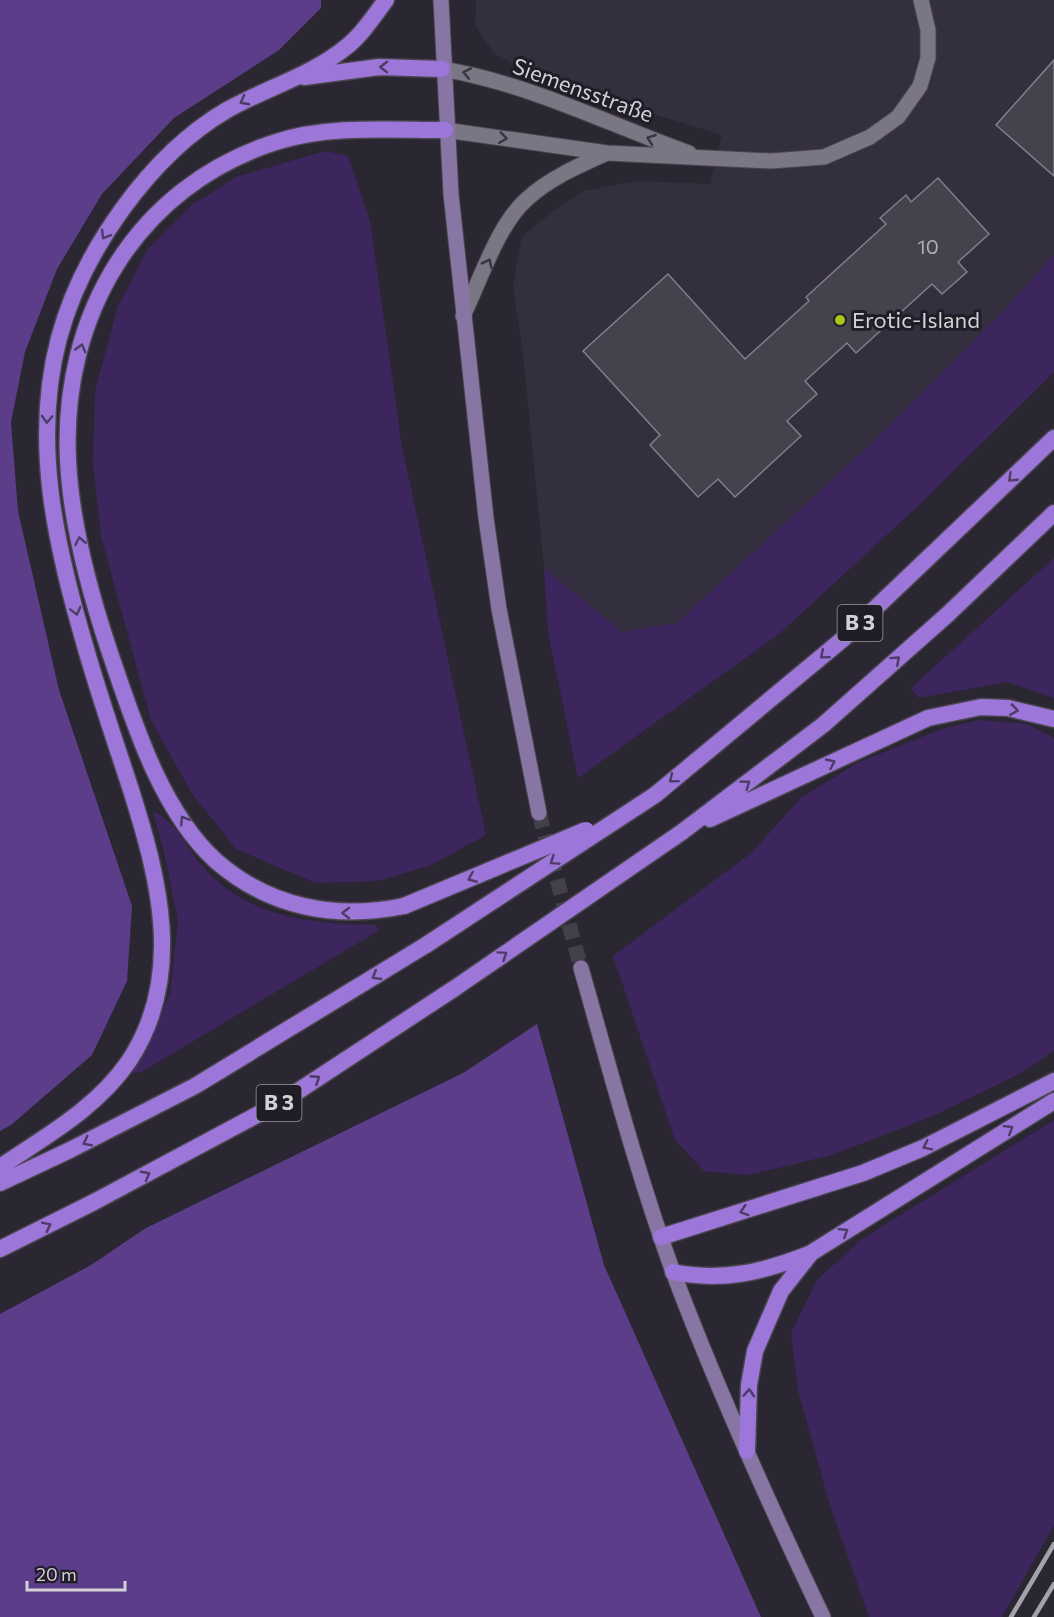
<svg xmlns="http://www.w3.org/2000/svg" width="1054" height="1617" font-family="Commissioner,sans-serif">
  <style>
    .built { fill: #342f3f }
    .green { fill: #3d255e }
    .forest { fill: #5c3d89 }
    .building { fill: #45414d; stroke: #827e8b; stroke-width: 1.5 }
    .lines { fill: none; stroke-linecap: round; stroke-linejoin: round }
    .secondary-tunnel { stroke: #43404b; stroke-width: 15; stroke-dasharray: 15 8; stroke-linecap: butt }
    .minor-casing { stroke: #49454e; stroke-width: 17 }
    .secondary-casing { stroke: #49454e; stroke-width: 17 }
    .trunk-casing { stroke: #49454e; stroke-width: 19 }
    .minor { stroke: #7a7683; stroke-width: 15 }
    .secondary { stroke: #8776a3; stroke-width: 15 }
    .trunk { stroke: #9c76d8; stroke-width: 16 }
    .rail { stroke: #a3a1a9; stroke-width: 4.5 }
    .trunk-bridge-casing { stroke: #49454e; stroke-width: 19; stroke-linecap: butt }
    .trunk-bridge { stroke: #9c76d8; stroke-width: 16 }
    .oneway { stroke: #4c3c66 }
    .oneway2 { stroke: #37333f }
    .poi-dot { fill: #a9c71a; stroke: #211d28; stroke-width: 2 }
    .labels { text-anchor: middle; stroke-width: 6; stroke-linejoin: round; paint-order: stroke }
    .number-label { font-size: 20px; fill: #b0adb5 }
    .shield { fill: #211d28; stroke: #9e9ba3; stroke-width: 1.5 }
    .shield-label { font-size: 21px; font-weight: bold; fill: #d3d1d8 }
    .street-label { font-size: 22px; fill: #d3d1d8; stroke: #211d28 }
    .poi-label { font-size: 22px; fill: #d3d1d8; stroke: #211d28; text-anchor: start }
  </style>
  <rect width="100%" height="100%" fill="#2a2732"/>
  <path class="built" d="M476 0H1054V255L1008 306 874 441 677 623 622 632 544 568 523 352 513 286 522 237 553 211 583 191 636 181 710 184 722 135 588 94 521 69 494 53 475 25Z"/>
  <path class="green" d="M325 151 348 156 370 221 402 447 486 835 431 865 378 881 316 883 236 849 191 792 151 720 101 536 93 464 95 391 118 306 148 249 192 205 236 177Z
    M1054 255V372L918 506 779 634 578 778 548 632 544 568 622 632 677 623 874 441 1008 306Z
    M1054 558V698L1007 682 919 698 911 688Z
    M979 720 1027 724 1054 738V1051L1023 1072 935 1115 832 1155 748 1175 704 1171 675 1140 613 956 751 853 801 798 857 763 939 730Z
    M153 812C173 818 186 846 199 862 246 919 309 923 376 925L378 931 140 1073 130 1072 170 995 178 920 164 852Z
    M1054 1120V1525L1002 1617H869L829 1502 798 1390 791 1333 817 1280 862 1239Z"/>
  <path class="forest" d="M0 0H321V8L279 50 174 118 102 194 57 269 25 352 11 422 18 511 59 690 132 906 127 981 92 1055 11 1125 0 1131Z
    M537 1024 604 1265 761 1617H0V1314L91 1265 146 1228 463 1073Z"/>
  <path class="building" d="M1054 60V176L996 125Z
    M938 178 989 234 958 262 967 272 942 294 932 284 856 353 847 343 805 381 817 394 787 421 801 436 735 497 718 479 698 497 650 445 660 435 583 351 668 274 745 359 809 301 806 297 886 224 880 218 906 195 911 202Z"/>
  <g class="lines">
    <path class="secondary-tunnel" d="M539 813 581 968"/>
    <g class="minor-casing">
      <path id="minor" d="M442 69C527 83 608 124 689 153
        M445 130 607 153 771 161 824 157 870 137 898 117 920 86 928 58V30L921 0
        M463 316C480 281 498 224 527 199 550 178 580 165 607 153"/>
    </g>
    <g class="secondary-casing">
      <path id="secondary" d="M441 0 451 194 486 518 499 609 539 813
        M581 968C610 1070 637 1173 673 1272 717 1389 769 1504 823 1617"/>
    </g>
    <g class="trunk-casing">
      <path id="trunk" d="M304 77 379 67 442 69
        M655 795 843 639 1054 438
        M710 819 928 718 981 707 1008 708 1054 719
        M682 832 823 725 947 615 1054 513
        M404 906C336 920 270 908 216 861 160 810 133 720 109 650 89 590 71 524 68 460 61 316 136 187 276 142 329 125 390 130 445 130
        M0 1167C46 1136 97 1108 129 1061 185 976 159 879 131 790 115 741 98 692 84 642 55 543 32 439 59 338 82 252 150 155 227 110 266 88 310 76 345 48 361 36 374 16 386 0
        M0 1183 70 1150 195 1086 426 945
        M661 1237 863 1173 923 1148 1054 1081
        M0 1249 94 1202 283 1101 455 988
        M673 1272C723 1282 763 1272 809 1254
        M747 1451 749 1385 755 1351 781 1291 811 1253 1054 1101"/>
    </g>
    <use href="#minor" class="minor"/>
    <use href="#secondary" class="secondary"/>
    <use href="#trunk" class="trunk"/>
    <path class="rail" d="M1011 1617 1054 1544
      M1034 1617 1054 1584"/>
    <g class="trunk-bridge-casing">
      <path id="trunk-bridge" d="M404 906 586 830
        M426 945 655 795
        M455 988 682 832"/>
    </g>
    <use href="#trunk-bridge" class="trunk-bridge"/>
  </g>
  <defs><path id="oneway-chevron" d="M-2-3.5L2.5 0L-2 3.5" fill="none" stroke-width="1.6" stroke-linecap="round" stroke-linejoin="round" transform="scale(1.5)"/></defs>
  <g class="oneway">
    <use href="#oneway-chevron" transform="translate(384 67) rotate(180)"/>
    <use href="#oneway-chevron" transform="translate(244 101) rotate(152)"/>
    <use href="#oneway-chevron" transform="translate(105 235) rotate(121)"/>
    <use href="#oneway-chevron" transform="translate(81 348) rotate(-75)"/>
    <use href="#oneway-chevron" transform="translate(47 419) rotate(92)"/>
    <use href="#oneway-chevron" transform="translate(1012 478) rotate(136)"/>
    <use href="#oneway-chevron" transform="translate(80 541) rotate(-101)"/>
    <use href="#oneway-chevron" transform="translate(76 611) rotate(76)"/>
    <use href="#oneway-chevron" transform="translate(824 655) rotate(140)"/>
    <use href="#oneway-chevron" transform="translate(896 660) rotate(-42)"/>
    <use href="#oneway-chevron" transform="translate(1014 710) rotate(8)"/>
    <use href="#oneway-chevron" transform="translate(831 763) rotate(-25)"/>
    <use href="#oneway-chevron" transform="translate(673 779) rotate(140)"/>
    <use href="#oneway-chevron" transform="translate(746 784) rotate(-37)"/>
    <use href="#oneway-chevron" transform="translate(184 820) rotate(-122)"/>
    <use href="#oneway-chevron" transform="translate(554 861) rotate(146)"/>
    <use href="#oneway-chevron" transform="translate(472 878) rotate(157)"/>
    <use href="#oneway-chevron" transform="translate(346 913) rotate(-179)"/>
    <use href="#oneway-chevron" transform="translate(503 955) rotate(-34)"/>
    <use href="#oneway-chevron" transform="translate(376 976) rotate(149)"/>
    <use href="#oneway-chevron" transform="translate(316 1079) rotate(-33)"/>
    <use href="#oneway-chevron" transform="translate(1009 1129) rotate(-32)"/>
    <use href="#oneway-chevron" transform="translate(87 1142) rotate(153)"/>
    <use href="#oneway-chevron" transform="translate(927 1146) rotate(154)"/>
    <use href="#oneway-chevron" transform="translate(146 1175) rotate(-28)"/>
    <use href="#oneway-chevron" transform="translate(744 1211) rotate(163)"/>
    <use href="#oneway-chevron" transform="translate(47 1226) rotate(-26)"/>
    <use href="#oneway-chevron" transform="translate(844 1232) rotate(-32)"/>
    <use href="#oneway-chevron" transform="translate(749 1393) rotate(-86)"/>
  </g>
  <g class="oneway2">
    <use href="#oneway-chevron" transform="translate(467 73) rotate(-169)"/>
    <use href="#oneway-chevron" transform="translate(503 138) rotate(8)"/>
    <use href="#oneway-chevron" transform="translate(651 139) rotate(-160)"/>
    <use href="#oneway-chevron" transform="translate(488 263) rotate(-64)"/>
  </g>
  <circle class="poi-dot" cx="840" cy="320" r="6"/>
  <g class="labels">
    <g class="number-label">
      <text x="928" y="254">10</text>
    </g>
    <g class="shield">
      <rect x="837.5" y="605" width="45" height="36" rx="4.5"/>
      <rect x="256.5" y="1085" width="45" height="36" rx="4.5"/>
    </g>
    <g class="shield-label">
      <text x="860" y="630">B 3</text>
      <text x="279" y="1110">B 3</text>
    </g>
    <g class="street-label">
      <text transform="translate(583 90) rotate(20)" y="8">Siemensstraße</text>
    </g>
    <g class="poi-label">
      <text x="852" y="328">Erotic-Island</text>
    </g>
  </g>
  <path d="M27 1581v9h98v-9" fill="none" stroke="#d3d1d8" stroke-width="3"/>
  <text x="36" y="1581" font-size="18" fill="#d3d1d8" stroke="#211d28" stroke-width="4.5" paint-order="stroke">20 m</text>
</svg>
